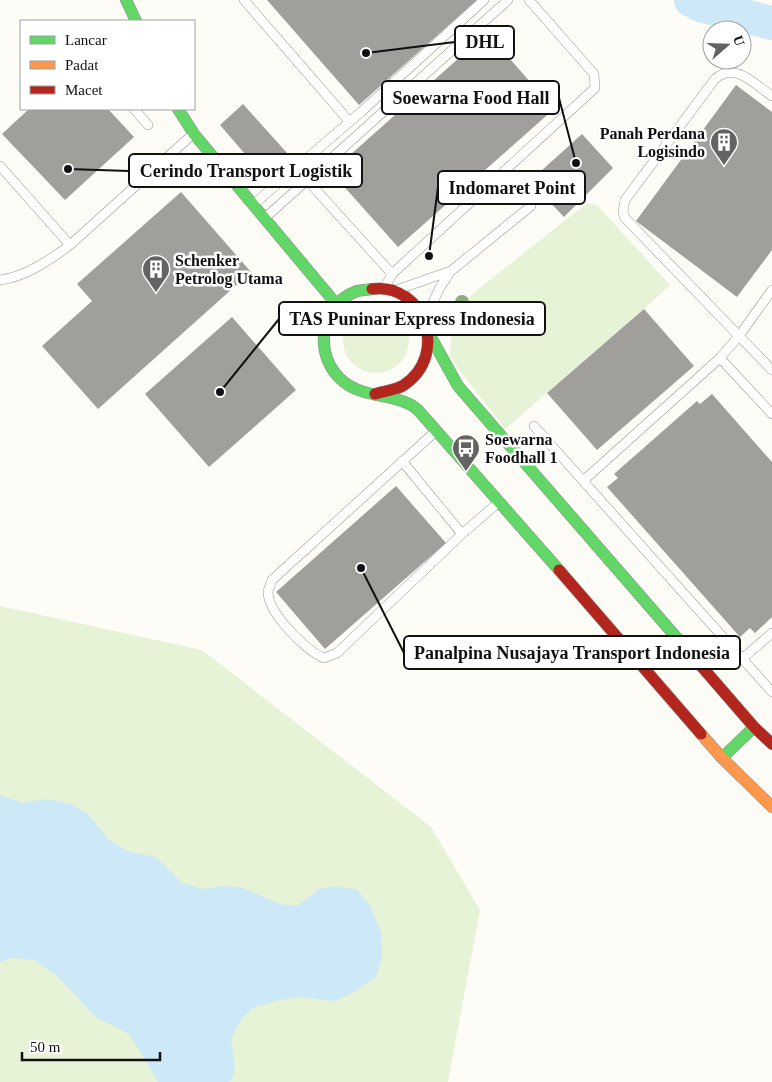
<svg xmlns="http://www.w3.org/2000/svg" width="772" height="1082" font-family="Georgia,serif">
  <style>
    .green { fill: #e7f3d7 }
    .water { fill: #cde8f7 }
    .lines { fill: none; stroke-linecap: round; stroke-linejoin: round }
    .river { stroke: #cde8f7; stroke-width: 34 }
    .building { fill: #a19f9c }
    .lane-casing { stroke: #979795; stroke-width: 10 }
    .fast-casing { stroke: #8e8d8b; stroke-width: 12 }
    .slow-casing { stroke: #8e8d8b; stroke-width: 12 }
    .jam-casing { stroke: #8e8d8b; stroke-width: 12 }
    .lane { stroke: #fffffe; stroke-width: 9 }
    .fast { stroke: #63d668; stroke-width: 11 }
    .slow { stroke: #ff974d; stroke-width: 11 }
    .jam { stroke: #b3261e; stroke-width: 11 }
    .tree { fill: #8cac80 }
    .labels { text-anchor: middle; stroke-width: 5; stroke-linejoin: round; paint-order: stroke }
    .poi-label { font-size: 16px; font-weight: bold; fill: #111; stroke: #fff; text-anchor: start }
    .leader { fill: none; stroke: #111; stroke-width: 2 }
    .callout-dot { fill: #111; stroke: #fff; stroke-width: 2 }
    .callout { fill: #fff; stroke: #111; stroke-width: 2 }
    .callout-label { font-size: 18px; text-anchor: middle; font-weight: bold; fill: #111 }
  </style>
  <rect width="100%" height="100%" fill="#fdfcf7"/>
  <path class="green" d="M587 203 597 205 670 285 644 309 505 429 450 358C452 326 452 321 471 295Z
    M343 340a33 33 0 1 1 66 0a33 33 0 1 1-66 0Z
    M0 606 202 650 431 827 480 910 448 1082H0Z"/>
  <path class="water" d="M0 795 23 803 46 799 71 804 88 814 108 839 127 851 156 857 182 883 203 889 223 886 241 887 283 905H299L319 889 336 886 357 890 370 905 381 933 382 957 376 977 356 991 335 1001 298 997 276 1001 254 1007 242 1018 231 1039 235 1066 233 1078 228 1082H158L130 1035 116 1027 98 1019 56 975 34 960 12 958 0 962Z"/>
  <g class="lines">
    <path class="river" d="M691 0 700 5 772 23"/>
  </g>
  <path class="building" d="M267 0H477L359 105Z
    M487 33 554 109 398 247 331 172Z
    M736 85 772 112V250L737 297 636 221Z
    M243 104 288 154 264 176 220 125Z
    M29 109H108L134 137 65 200 2 134Z
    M582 134 613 168 564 217 530 181Z
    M181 192 251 272 98 409 42 346 92 301 77 284Z
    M644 309 694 366 597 450 547 393Z
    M232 317 296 390 209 467 145 394Z
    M712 394 772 462V617L755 633 750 628 740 637 607 487 618 478 614 474 697 401 700 404Z
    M396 486 446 543 325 649 276 592Z"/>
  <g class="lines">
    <g class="lane-casing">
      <path id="lane" d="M244 0 349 121
        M134 109 148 125
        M0 166 70 245
        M307 180 392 274
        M254 204 361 112 484 0
        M266 217 508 0
        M0 280C25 277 50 260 70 245L193 134
        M385 287 392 274 595 88 594 74 529 0
        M399 289 451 271
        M772 290 739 336 772 370
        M426 318 439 289 451 271 531 206
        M720 358 772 414
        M534 426 772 692
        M436 431 272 580C271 583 269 588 268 591 267 612 306 651 324 658L337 653 462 534 499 502
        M402 461 462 534
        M583 481 720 358 739 336 625 218 623 212 625 200 715 79C735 61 755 85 772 96
        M742 659 772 633"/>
    </g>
    <g class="fast-casing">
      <path id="fast" d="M126 0 136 21
        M178 109 194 134 337 305
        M372 289C367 290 362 290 357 291 318 305 313 358 344 382 365 399 399 393 418 410L559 570
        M428 332 458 386 683 645
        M722 758 754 727"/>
    </g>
    <g class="slow-casing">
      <path id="slow" d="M701 734 722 758 772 807"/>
    </g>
    <g class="jam-casing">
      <path id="jam" d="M372 289C424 282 450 354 404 385 397 390 384 391 375 394
        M559 570 701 734
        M683 645 754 727 772 744"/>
    </g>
    <use href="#lane" class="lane"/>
    <use href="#fast" class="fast"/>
    <use href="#slow" class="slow"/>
    <use href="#jam" class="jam"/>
  </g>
  <circle class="tree" cx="462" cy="302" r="7"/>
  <defs>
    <g id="building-pin" transform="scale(1.4375)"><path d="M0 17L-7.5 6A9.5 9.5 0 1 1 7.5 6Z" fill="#646362" stroke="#fff"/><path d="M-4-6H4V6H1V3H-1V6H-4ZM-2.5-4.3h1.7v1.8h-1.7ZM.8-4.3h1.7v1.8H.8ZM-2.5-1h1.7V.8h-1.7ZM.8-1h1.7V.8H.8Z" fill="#fff"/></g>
    <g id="bus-pin" transform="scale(1.4375)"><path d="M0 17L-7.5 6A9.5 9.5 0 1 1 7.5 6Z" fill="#646362" stroke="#fff"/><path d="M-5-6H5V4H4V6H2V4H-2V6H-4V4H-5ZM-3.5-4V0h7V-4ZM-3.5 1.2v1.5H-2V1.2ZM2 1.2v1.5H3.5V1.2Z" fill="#fff"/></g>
  </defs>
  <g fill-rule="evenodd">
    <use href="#building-pin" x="724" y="142"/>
    <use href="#building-pin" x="156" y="269"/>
    <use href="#bus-pin" x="466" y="448"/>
  </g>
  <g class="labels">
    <g class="poi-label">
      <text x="705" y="139" text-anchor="end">Panah Perdana<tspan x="705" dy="18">Logisindo</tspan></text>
      <text x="175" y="266">Schenker<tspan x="175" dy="18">Petrolog Utama</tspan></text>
      <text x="485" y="445">Soewarna<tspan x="485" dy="18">Foodhall 1</tspan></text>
    </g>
  </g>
  <path class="leader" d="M366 53L455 42M576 163L559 98M68 169L129 171M429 256L438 187M220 392L279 319M361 568L404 653"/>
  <g class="callout-dot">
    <circle cx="366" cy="53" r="5"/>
    <circle cx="576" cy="163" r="5"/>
    <circle cx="68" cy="169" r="5"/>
    <circle cx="429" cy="256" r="5"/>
    <circle cx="220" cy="392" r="5"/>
    <circle cx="361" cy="568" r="5"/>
  </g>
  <g class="callout">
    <rect x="455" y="26" width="59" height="33" rx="5"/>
    <rect x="382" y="81" width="177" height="33" rx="5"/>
    <rect x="129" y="154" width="233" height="33" rx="5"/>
    <rect x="438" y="171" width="147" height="33" rx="5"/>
    <rect x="279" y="302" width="266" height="33" rx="5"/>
    <rect x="404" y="636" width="336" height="33" rx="5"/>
  </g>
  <g class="callout-label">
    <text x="485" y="48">DHL</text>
    <text x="471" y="104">Soewarna Food Hall</text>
    <text x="246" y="177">Cerindo Transport Logistik</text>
    <text x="512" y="194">Indomaret Point</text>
    <text x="412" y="325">TAS Puninar Express Indonesia</text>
    <text x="572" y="659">Panalpina Nusajaya Transport Indonesia</text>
  </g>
  <rect x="20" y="20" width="175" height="90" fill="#ffffff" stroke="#a0a0a0"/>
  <rect x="30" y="36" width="25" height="8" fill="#63d668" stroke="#a0a0a0"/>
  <text x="65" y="45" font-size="15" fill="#111111">Lancar</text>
  <rect x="30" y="61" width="25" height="8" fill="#ff974d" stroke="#a0a0a0"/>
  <text x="65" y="70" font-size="15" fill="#111111">Padat</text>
  <rect x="30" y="86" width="25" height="8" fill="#b3261e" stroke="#a0a0a0"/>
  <text x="65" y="95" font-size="15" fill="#111111">Macet</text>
  <g transform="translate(727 45) rotate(70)"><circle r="24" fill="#ffffff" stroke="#a0a0a0"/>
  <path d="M0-4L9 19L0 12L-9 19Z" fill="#646362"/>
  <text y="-8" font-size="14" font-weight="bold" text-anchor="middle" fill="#111111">U</text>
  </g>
  <path d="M22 1052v8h138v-8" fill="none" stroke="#111111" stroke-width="2.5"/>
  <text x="30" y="1052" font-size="15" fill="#111111" stroke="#ffffff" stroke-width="4" paint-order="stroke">50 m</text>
</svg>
